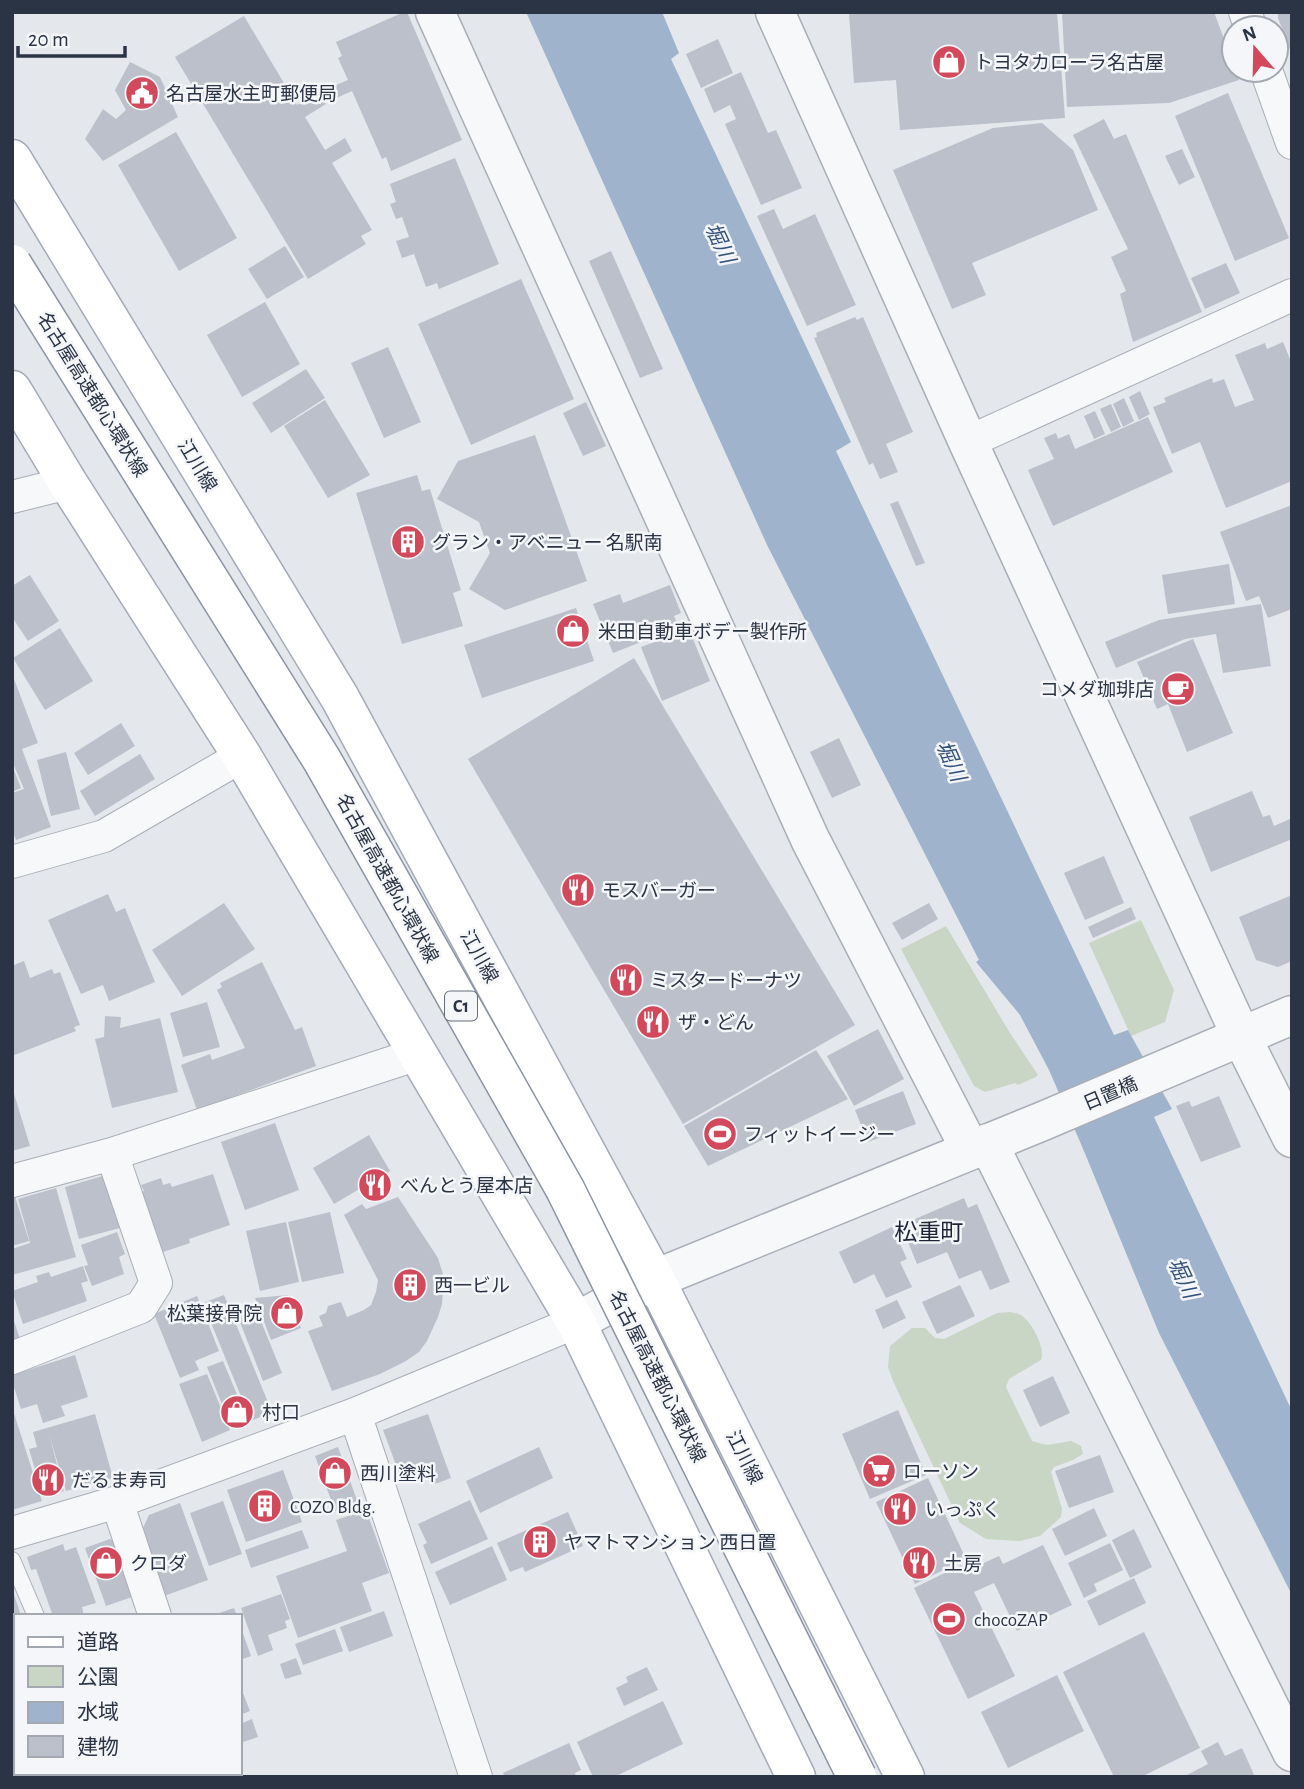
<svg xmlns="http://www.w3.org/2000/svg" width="1304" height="1789" font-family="'Alegreya Sans','Noto Sans JP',sans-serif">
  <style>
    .green { fill: #c9d6c5 }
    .water { fill: #9fb4cc }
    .building { fill: #bbc0ca }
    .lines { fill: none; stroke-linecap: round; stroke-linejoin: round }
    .service-casing { stroke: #a9aeb7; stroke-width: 18 }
    .minor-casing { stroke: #a9aeb7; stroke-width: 34 }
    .tertiary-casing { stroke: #a9aeb7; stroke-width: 41 }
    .primary-casing { stroke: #a3abb8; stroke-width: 41 }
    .service { stroke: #f7f8fa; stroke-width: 16 }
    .minor { stroke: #f7f8fa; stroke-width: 32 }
    .tertiary { stroke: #f7f8fa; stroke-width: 38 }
    .primary { stroke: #fff; stroke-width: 38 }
    .motorway-bridge-casing { stroke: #8b94a3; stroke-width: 41; stroke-linecap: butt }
    .motorway-bridge { stroke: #fff; stroke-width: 38 }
    .labels { text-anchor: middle; stroke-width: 5; stroke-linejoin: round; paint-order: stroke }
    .shield { fill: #f4f6f9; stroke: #676e7b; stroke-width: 2 }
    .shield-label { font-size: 18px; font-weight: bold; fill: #2b3445 }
    .poi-label { font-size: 19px; fill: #2b3445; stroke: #f4f6f9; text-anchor: start }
    .street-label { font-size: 19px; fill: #2b3445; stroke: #f4f6f9 }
    .water-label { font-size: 21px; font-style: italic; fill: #34527a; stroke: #f4f6f9 }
    .quarter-label { font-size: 23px; fill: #1d2536; stroke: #f4f6f9 }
  </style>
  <rect width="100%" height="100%" fill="#e4e7ec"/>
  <path class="green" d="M1141 920 1174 990 1165 1022 1131 1036 1089 943Z
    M946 926 1010 1033 1038 1075 1036 1077 1018 1085 1015 1083 985 1092 974 1086 901 949Z
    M1010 1312C1014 1313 1018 1313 1021 1315 1031 1321 1046 1348 1041 1360L1009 1379 1006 1387 1032 1441 1047 1445 1071 1441 1081 1446 1083 1454 1073 1460 1054 1467 1051 1472 1062 1509 1061 1517 1040 1536 1020 1541 986 1539 960 1523 893 1381 888 1367 890 1346 912 1328H925L935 1338 944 1339 997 1313Z"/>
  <path class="water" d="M526 12H662L679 53 671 59 851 442 836 451 1114 1035 1128 1030 1172 1109 1154 1117 1292 1411V1595L1159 1333 1081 1144 1049 1070 1020 1015 976 962 979 960 768 547Z"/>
  <path class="building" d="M404 12H407L462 140 391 171 386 157 382 159 352 91 334 99 329 88 348 80 338 58 342 56 336 42Z
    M874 12H1057L1065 118 900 130 896 80 854 83 849 14Z
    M1062 12H1214L1234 66V70H1235L1239 80 1169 103 1067 107Z
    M1278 12H1292V55L1278 18Z
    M244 16 297 105 319 92 326 104 305 117 325 150 345 138 352 151 332 163 372 230 361 236 366 244 308 279 175 57Z
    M718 39 733 73 701 88 686 54Z
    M130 62 160 77 178 117 103 161 85 139 103 109 116 119 126 110 115 90Z
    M741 72 768 133 776 130 802 188 761 205 725 124 736 119 730 105 714 113 704 89Z
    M1228 93 1289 238 1235 261 1175 116Z
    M1104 119 1114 139 1126 134 1202 312 1133 342 1120 294 1126 291 1111 257 1128 249 1073 135Z
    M1042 123 1073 150 1098 210 972 263 986 295 952 309 893 170 993 128Z
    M176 132 237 238 179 271 118 165Z
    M1182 149 1195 177 1179 185 1165 156Z
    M455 158 499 264 439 289 437 283 426 287 414 254 402 258 396 241 409 237 402 217 396 219 390 204 396 202 390 184Z
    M774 209 783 229 815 214 856 305 807 326 757 216Z
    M285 246 304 277 267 299 248 269Z
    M611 251 663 369 640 378 589 261Z
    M1226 263 1240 293 1205 309 1191 278Z
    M521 279 574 399 471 445 418 324Z
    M265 302 300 364 242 397 207 335Z
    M855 317 857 320 863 317 913 432 886 444 898 472 880 479 873 463 869 465 814 338 817 337 816 333Z
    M1283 342 1292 364V401L1290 402 1292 406V481L1226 508 1200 442 1172 454 1153 407 1166 402 1164 398 1212 378 1213 383 1224 379 1235 407 1254 400 1235 355 1265 343 1267 349Z
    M388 347 421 422 384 438 351 363Z
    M306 369 325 398 271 433 252 403Z
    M1140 391 1150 414 1139 420 1129 397Z
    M1124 398 1134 421 1123 427 1113 404Z
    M325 400 370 475 328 498 284 426Z
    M586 402 606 446 583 456 563 413Z
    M1111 404 1121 427 1111 432 1100 409Z
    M1095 411 1105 434 1094 439 1084 416Z
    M1148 417 1173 472 1053 526 1028 470 1054 459 1044 438 1056 433 1058 439 1069 434 1075 449Z
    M535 435 587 581 505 610 469 589 490 553 479 522 437 499 458 461Z
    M417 475 422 491 430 489 461 590 453 593 463 626 402 644 356 493Z
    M898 501 925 563 916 566 890 504Z
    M1292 505V609L1268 618 1259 596 1246 601 1220 532Z
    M1229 564 1235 604 1168 614 1162 575Z
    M30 575 59 621 28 641 12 617V586Z
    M670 585 681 613 674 616 679 627 613 653 593 604 620 594 623 603Z
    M1261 604 1271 666 1223 673 1216 634 1185 639 1116 668 1105 642 1159 620Z
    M576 608 594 661 482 698 464 645Z
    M60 628 93 681 45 710 13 658Z
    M689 629 710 681 662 701 641 647Z
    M1193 639 1233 733 1187 752 1168 704 1157 709 1137 662Z
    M634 658 855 1025 683 1124 468 759Z
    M13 676 38 743 22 749 51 827 16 840 12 829V793L24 789 12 761Z
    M121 723 135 746 88 775 74 753Z
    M839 738 861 785 832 798 810 752Z
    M66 752 80 809 51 816 37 760Z
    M140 754 155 779 95 816 80 791Z
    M12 765 21 788 12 792Z
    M1252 791 1263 817 1270 815 1274 826 1292 818V839L1211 872 1189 817Z
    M1104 856 1124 903 1085 920 1064 873Z
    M108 894 116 912 125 908 155 982 109 1001 103 985 81 994 48 920Z
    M1292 895V961L1278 967 1256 960 1239 917Z
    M224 903 255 949 182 996 152 950Z
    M929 903 938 919 902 940 892 923Z
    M1131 907 1136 919 1093 938 1088 927Z
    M12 960 14 965 24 961 30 978 52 969 54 974 60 972 80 1025 74 1027 76 1031 12 1056Z
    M262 962 295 1030 302 1027 316 1066 197 1110 181 1065 210 1054 212 1060 245 1048 217 990 222 987 220 983Z
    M207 1002 220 1047 183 1057 170 1013Z
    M105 1016 121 1017 120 1028 160 1018 178 1092 112 1108 95 1039 104 1037Z
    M878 1029 904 1079 854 1106 827 1056Z
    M816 1050 848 1099 708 1166 684 1126Z
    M12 1087 30 1146 12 1151Z
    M903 1091 916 1124 868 1142 855 1110Z
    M1219 1096 1241 1147 1201 1162 1176 1106 1189 1101 1192 1107Z
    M275 1123 299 1190 245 1210 221 1142Z
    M369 1135 390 1171 334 1204 313 1168Z
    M213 1174 230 1225 189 1239 190 1243 160 1253 140 1193 144 1191 141 1185 161 1178 163 1185 170 1183 172 1187Z
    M106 1175 120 1228 79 1239 65 1187Z
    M56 1188 76 1257 12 1275V1249L30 1243 18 1199Z
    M15 1196 29 1241 12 1246V1197Z
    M398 1197 438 1258 443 1274V1289L442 1304 438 1317 427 1341 419 1352 406 1361 380 1374 332 1391 308 1331 323 1326 319 1316 326 1313 328 1306 341 1302 347 1317 364 1310 371 1305 376 1292 378 1280 344 1215 362 1204 366 1209Z
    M964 1198 968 1208 977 1204 1010 1282 990 1290 981 1270 959 1279 947 1252 917 1264 901 1225Z
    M330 1212 344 1273 302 1282 288 1222Z
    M286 1222 299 1282 260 1291 246 1231Z
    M892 1227 907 1259 900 1262 912 1287 886 1298 874 1274 854 1284 839 1252Z
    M117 1232 125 1254 119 1257 124 1274 92 1286 84 1266 88 1265 81 1245Z
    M83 1266 88 1281 81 1283 87 1301 23 1324 12 1291 38 1282 36 1276 49 1272 51 1277Z
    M960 1285 975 1316 937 1334 922 1302Z
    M224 1295 272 1412 251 1421 203 1303Z
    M288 1295 301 1328 271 1340 255 1298Z
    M197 1296 219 1351 195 1361 199 1370 180 1378 154 1314Z
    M897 1300 906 1318 883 1329 875 1310Z
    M254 1304 282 1373 263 1381 236 1312Z
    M12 1315 21 1342 12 1345Z
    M75 1355 88 1397 61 1406 65 1416 43 1423 37 1404 21 1409 12 1381V1375Z
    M223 1361 249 1423 232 1429 207 1367Z
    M207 1374 230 1430 202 1442 179 1384Z
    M1053 1376 1070 1413 1040 1427 1023 1390Z
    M12 1407 42 1501 12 1510Z
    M898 1410 926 1475 870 1499 842 1434Z
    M95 1414 113 1478 66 1491 49 1434 64 1491 43 1497 29 1449 37 1447 33 1432Z
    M428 1414 451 1478 435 1484 428 1463 399 1473 383 1430Z
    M338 1447 358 1503 335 1511 315 1456Z
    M539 1447 553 1478 480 1513 466 1481Z
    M1100 1455 1114 1492 1069 1508 1055 1471Z
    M283 1470 302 1522 246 1542 227 1490Z
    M928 1478 966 1559 915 1584 876 1502Z
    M470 1500 488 1539 431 1564 423 1545 427 1543 418 1524Z
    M223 1501 242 1554 209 1566 190 1513Z
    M180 1503 208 1580 164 1596 141 1532 149 1515Z
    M1094 1508 1107 1536 1065 1556 1052 1529Z
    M366 1510 389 1573 362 1583 372 1611 298 1638 276 1576 347 1551 336 1520Z
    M568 1512 583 1546 525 1572 523 1567 510 1572 497 1543Z
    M1134 1529 1152 1567 1130 1578 1112 1540Z
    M302 1530 309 1548 251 1568 245 1550Z
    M110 1539 116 1542 135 1596 106 1606 85 1548Z
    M1110 1543 1123 1570 1094 1584 1097 1591 1084 1598 1068 1563Z
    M63 1544 65 1551 76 1547 96 1603 82 1607 84 1616H53L36 1569 31 1570 27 1557Z
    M1043 1545 1072 1605 1017 1631 994 1583 974 1592 1015 1676 968 1699 914 1588 961 1565 964 1572 999 1556 1003 1564Z
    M492 1546 507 1580 450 1605 435 1572Z
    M1134 1578 1146 1603 1099 1626 1087 1601Z
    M13 1591 21 1616H16V1631L12 1632Z
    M281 1594 290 1619 285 1621 287 1628 268 1635 273 1650 258 1656 241 1608Z
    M234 1608 237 1616H213V1615Z
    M384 1611 393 1636 349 1652 340 1627Z
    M240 1625 251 1656 240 1660Z
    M335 1629 343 1651 303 1665 295 1644Z
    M1144 1632 1200 1748 1141 1777H1114L1063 1672Z
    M296 1658 302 1674 285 1679 280 1664Z
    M647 1667 658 1690 624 1706 616 1688 628 1682 626 1677Z
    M1057 1675 1084 1731 1008 1768 981 1712Z
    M13 1684 16 1693V1729L12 1730Z
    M243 1693 250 1711 240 1715V1694Z
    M663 1701 683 1744 614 1777H593L577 1742Z
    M252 1719 258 1737 240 1743V1724Z
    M16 1734V1773H43L44 1777H12V1735Z
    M1218 1742 1225 1756 1242 1748 1255 1777H1183L1208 1764 1201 1751Z
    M569 1743 581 1770 575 1773 576 1777H505L503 1773Z
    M50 1773H93L95 1777H51Z"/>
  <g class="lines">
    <g class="service-casing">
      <path id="service" d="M12 1560 36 1616"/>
    </g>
    <g class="minor-casing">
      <path id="minor" d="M1245 12 1251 28
        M1266 70 1292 143
        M968 442 1292 295
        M12 497 68 483
        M12 862 104 836 242 756
        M12 1181 112 1154 418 1054
        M12 1358 141 1307 156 1283 112 1154
        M355 1414 476 1777
        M117 1502 155 1616
        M12 1533 117 1502 355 1414 576 1322
        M208 1773 209 1777"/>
    </g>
    <g class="tertiary-casing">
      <path id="tertiary" d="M435 12 810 839 970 1149
        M775 12 968 442 1241 1036 1292 1138
        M988 1143 1292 1752
        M576 1322 655 1279 1043 1121 1292 1015"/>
    </g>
    <g class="primary-casing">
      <path id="primary" d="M12 159 340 698 655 1279 905 1777
        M12 390 68 483 242 756 576 1322 796 1777"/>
    </g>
    <use href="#service" class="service"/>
    <use href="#minor" class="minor"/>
    <use href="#tertiary" class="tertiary"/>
    <use href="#primary" class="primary"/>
    <g class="motorway-bridge-casing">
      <path id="motorway-bridge" d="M12 264 322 760 565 1189 857 1777"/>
    </g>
    <use href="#motorway-bridge" class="motorway-bridge"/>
  </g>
  <defs>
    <g id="shop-disc" transform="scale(1.75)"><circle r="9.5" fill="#d1495b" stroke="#f4f6f9"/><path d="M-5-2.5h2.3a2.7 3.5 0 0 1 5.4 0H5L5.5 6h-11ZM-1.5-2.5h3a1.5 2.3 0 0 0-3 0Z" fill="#fff"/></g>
    <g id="civic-disc" transform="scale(1.75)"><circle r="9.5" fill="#d1495b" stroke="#f4f6f9"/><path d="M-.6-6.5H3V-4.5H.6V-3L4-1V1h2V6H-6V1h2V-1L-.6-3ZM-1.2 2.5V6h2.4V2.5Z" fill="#fff"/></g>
    <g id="building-disc" transform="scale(1.75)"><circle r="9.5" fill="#d1495b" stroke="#f4f6f9"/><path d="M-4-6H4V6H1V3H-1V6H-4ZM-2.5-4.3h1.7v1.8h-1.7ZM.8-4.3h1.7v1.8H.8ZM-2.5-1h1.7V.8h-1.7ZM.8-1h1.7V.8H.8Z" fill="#fff"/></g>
    <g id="cafe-disc" transform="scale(1.75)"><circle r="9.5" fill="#d1495b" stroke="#f4f6f9"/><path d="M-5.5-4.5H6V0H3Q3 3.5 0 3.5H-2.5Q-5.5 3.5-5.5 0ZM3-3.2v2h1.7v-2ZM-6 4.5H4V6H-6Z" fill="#fff"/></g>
    <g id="restaurant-disc" transform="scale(1.75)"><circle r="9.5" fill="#d1495b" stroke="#f4f6f9"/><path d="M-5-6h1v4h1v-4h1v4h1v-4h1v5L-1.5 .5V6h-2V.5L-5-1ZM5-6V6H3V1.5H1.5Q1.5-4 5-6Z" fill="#fff"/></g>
    <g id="stadium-disc" transform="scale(1.75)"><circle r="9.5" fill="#d1495b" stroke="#f4f6f9"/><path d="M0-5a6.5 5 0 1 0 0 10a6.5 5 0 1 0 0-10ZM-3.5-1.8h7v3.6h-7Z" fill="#fff"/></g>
    <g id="supermarket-disc" transform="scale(1.75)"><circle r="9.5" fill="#d1495b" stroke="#f4f6f9"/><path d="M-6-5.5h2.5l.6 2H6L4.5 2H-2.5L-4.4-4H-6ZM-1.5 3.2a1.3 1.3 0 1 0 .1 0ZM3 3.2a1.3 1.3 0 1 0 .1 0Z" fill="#fff"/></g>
  </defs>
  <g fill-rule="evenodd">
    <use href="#shop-disc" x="949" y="62"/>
    <use href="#civic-disc" x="142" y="93"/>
    <use href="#building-disc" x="408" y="542"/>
    <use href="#shop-disc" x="573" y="631"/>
    <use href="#cafe-disc" x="1178" y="689"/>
    <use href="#restaurant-disc" x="578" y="890"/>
    <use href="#restaurant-disc" x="626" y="980"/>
    <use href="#restaurant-disc" x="653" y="1022"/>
    <use href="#stadium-disc" x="720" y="1134"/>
    <use href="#restaurant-disc" x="375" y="1185"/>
    <use href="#building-disc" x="410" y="1285"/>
    <use href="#shop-disc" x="287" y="1313"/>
    <use href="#shop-disc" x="237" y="1412"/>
    <use href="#supermarket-disc" x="879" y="1471"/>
    <use href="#shop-disc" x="335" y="1473"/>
    <use href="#restaurant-disc" x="48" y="1480"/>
    <use href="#building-disc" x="265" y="1506"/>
    <use href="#restaurant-disc" x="900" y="1509"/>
    <use href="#building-disc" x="540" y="1542"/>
    <use href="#shop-disc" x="106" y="1563"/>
    <use href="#restaurant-disc" x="919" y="1563"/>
    <use href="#stadium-disc" x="949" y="1619"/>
  </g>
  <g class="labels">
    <rect class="shield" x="445" y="991.5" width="32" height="29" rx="5"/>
    <g class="shield-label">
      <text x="461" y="1012">C1</text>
    </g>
    <g class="poi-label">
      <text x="974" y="69">トヨタカローラ名古屋</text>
      <text x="166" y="100">名古屋水主町郵便局</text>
      <text x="432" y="549">グラン・アベニュー 名駅南</text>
      <text x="598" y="638">米田自動車ボデー製作所</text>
      <text x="1154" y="696" text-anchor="end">コメダ珈琲店</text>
      <text x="602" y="897">モスバーガー</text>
      <text x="650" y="987">ミスタードーナツ</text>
      <text x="678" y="1029">ザ・どん</text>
      <text x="744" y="1141">フィットイージー</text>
      <text x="400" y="1192">べんとう屋本店</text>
      <text x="434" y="1292">西一ビル</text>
      <text x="262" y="1320" text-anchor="end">松葉接骨院</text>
      <text x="262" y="1419">村口</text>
      <text x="903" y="1478">ローソン</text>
      <text x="360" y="1480">西川塗料</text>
      <text x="72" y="1487">だるま寿司</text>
      <text x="290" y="1513">COZO Bldg.</text>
      <text x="925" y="1516">いっぷく</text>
      <text x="564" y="1549">ヤマトマンション 西日置</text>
      <text x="130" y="1570">クロダ</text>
      <text x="944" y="1570">土房</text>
      <text x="974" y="1626">chocoZAP</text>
    </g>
    <g class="street-label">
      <text transform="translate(93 394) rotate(58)" y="7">名古屋高速都心環状線</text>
      <text transform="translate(198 465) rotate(59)" y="7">江川線</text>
      <text transform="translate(388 878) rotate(61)" y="7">名古屋高速都心環状線</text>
      <text transform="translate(480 956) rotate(61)" y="7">江川線</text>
      <text transform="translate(1110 1093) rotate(-23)" y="7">日置橋</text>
      <text transform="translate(658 1376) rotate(63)" y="7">名古屋高速都心環状線</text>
      <text transform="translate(745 1457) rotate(63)" y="7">江川線</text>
    </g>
    <g class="water-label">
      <text transform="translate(720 243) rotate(65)" y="7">堀川</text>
      <text transform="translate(951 761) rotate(66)" y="7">堀川</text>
      <text transform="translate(1183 1278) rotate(65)" y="7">堀川</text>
    </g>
    <g class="quarter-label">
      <text x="929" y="1240">松重町</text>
    </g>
  </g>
  <rect width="1304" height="1789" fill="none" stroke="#2b3445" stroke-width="28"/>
  <rect x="14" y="1614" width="228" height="161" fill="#f4f6f9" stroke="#a4a8b1" stroke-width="2"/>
  <rect x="28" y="1637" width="35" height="10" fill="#ffffff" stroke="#a4a8b1" stroke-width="2"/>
  <text x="77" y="1649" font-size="21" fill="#2b3445">道路</text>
  <rect x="28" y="1666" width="35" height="21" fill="#c9d6c5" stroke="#a4a8b1" stroke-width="2"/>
  <text x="77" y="1684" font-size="21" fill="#2b3445">公園</text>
  <rect x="28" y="1702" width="35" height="21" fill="#9fb4cc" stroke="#a4a8b1" stroke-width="2"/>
  <text x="77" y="1719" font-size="21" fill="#2b3445">水域</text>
  <rect x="28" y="1736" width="35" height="21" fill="#bbc0ca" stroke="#a4a8b1" stroke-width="2"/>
  <text x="77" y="1754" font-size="21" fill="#2b3445">建物</text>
  <g transform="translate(1255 49) rotate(340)"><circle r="33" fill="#f4f6f9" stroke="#a4a8b1" stroke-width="2"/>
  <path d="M0-5L12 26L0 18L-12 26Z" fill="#d1495b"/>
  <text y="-10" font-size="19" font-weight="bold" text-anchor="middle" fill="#2b3445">N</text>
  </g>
  <path d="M18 46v10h107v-10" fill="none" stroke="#2b3445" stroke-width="3.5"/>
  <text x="28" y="46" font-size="21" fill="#2b3445" stroke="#f4f6f9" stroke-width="5" paint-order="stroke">20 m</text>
</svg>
